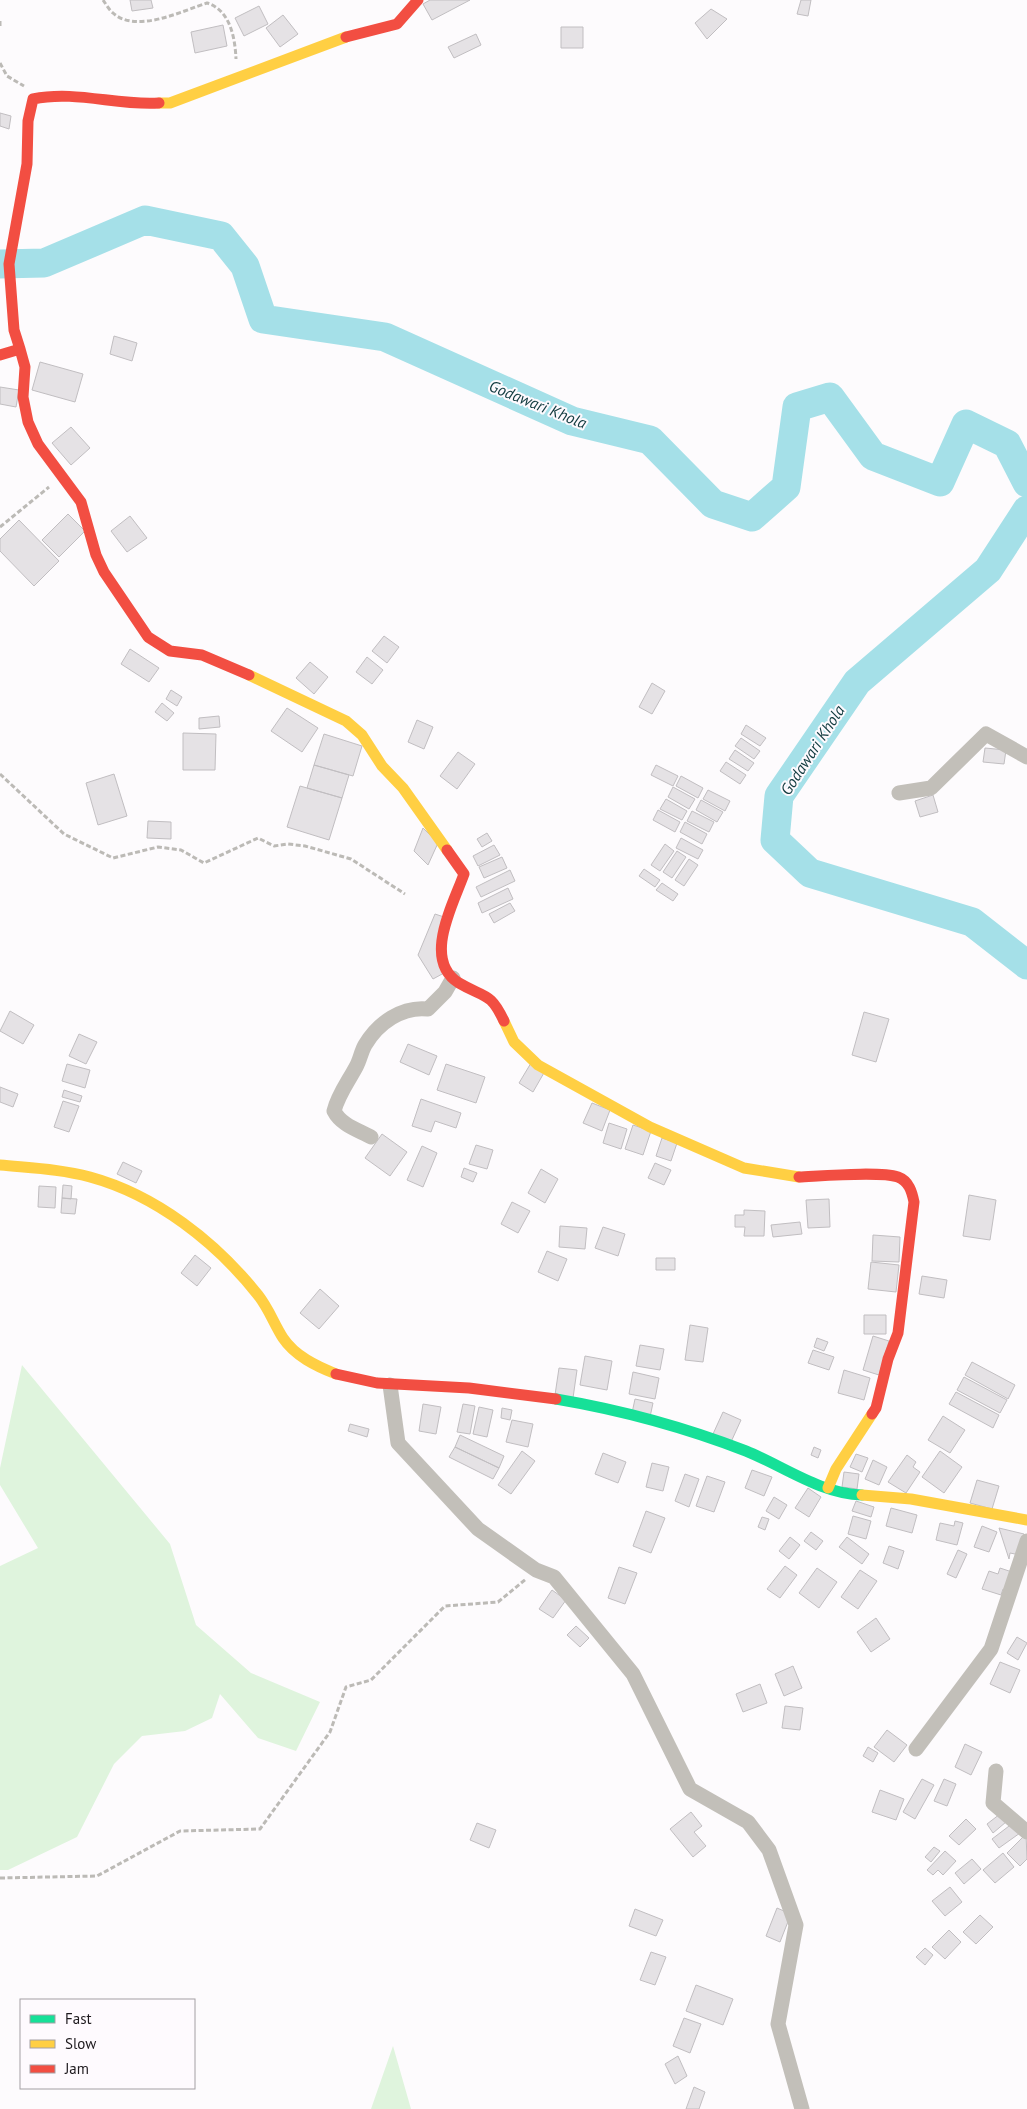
<svg xmlns="http://www.w3.org/2000/svg" width="1027" height="2109" font-family="'PT Sans',sans-serif">
  <style>
    .green { fill: #dff4dd }
    .lines { fill: none; stroke-linecap: round; stroke-linejoin: round }
    .river { stroke: #a5e0e8; stroke-width: 29 }
    .building { fill: #e5e2e5; stroke: #c1bec1 }
    .path { stroke: #bcbab6; stroke-width: 3; stroke-dasharray: 5 2.5; stroke-linecap: butt }
    .street { stroke: #c2bfb9; stroke-width: 15 }
    .fast { stroke: #16e098; stroke-width: 11 }
    .slow { stroke: #ffcf43; stroke-width: 11 }
    .jam { stroke: #f24e42; stroke-width: 11 }
    .labels { text-anchor: middle; stroke-width: 4; stroke-linejoin: round; paint-order: stroke }
    .water-label { font-size: 16px; font-style: italic; fill: #123c40; stroke: #fefafe }
  </style>
  <rect width="100%" height="100%" fill="#fdfbfd"/>
  <path class="green" d="M22 1365 170 1544 196 1625 251 1673 320 1702 296 1751 258 1738 220 1694 212 1718 185 1731 142 1736 114 1764 77 1837 8 1870H0V1566L38 1548 0 1485V1468Z
    M393 2046 411 2109H371Z"/>
  <g class="lines">
    <path class="river" d="M0 264 44 263 145 220 221 236 245 266 263 319 385 337 572 421 650 440 713 504 752 517 786 487 797 407 830 397 873 456 940 482 966 424 1007 444 1027 483
      M1027 510 988 570 857 682 779 796 775 840 810 873 972 922 1027 965"/>
  </g>
  <path class="building" d="M130 0H151L153 8 132 11Z
    M430 0H470L432 20 423 4Z
    M801 0H811L808 16 797 14Z
    M259 6 268 24 244 36 235 18Z
    M711 9 727 19 707 39 695 23Z
    M283 15 298 34 280 47 266 28Z
    M223 25 227 46 195 53 191 32Z
    M561 27H583V48H561Z
    M476 34 481 45 454 58 448 47Z
    M0 113 11 116 9 129 0 126Z
    M114 336 137 343 132 361 110 354Z
    M40 362 83 374 75 402 32 390Z
    M0 387 19 390 16 407 0 404Z
    M71 427 90 448 71 465 52 443Z
    M68 514 85 531 59 557 42 540Z
    M130 516 147 538 127 552 111 531Z
    M19 520 59 561 34 586 0 551V539Z
    M384 636 399 647 387 663 372 651Z
    M130 649 159 668 149 682 121 664Z
    M367 657 383 670 372 684 356 672Z
    M310 662 328 677 314 694 296 678Z
    M652 683 665 691 652 714 639 707Z
    M171 690 182 697 177 706 166 699Z
    M162 703 174 713 167 721 155 712Z
    M287 708 318 728 302 752 271 731Z
    M219 716 220 727 199 729V718Z
    M417 720 433 727 424 749 408 742Z
    M746 725 766 738 760 746 741 734Z
    M183 733 216 734 215 770H183Z
    M324 734 362 746 353 776 314 765Z
    M741 738 760 751 754 759 735 746Z
    M985 748 1006 750 1004 764 983 762Z
    M735 750 754 763 748 771 729 759Z
    M458 752 475 764 457 789 440 776Z
    M726 762 746 775 740 784 720 771Z
    M314 765 349 775 342 798 307 788Z
    M656 765 678 776 673 786 651 775Z
    M114 774 127 816 98 825 86 783Z
    M681 776 703 788 698 798 676 786Z
    M300 786 342 798 329 840 287 827Z
    M673 787 695 799 689 809 668 797Z
    M708 790 730 801 725 811 703 799Z
    M933 795 938 812 920 817 915 801Z
    M666 799 687 811 682 820 660 809Z
    M701 800 723 812 717 822 696 810Z
    M658 810 680 822 675 832 653 820Z
    M692 811 714 822 709 832 687 821Z
    M148 821 171 822V839L147 838Z
    M685 822 707 834 702 844 680 832Z
    M423 828 438 843 428 865 414 851Z
    M487 833 492 841 482 847 477 839Z
    M681 838 703 850 698 859 676 848Z
    M665 844 674 851 660 871 651 865Z
    M494 845 500 855 478 866 473 856Z
    M677 851 686 857 672 878 663 872Z
    M502 857 507 868 484 878 479 867Z
    M689 859 698 865 684 886 675 880Z
    M644 869 660 880 655 887 639 876Z
    M510 870 515 881 481 897 476 887Z
    M662 883 678 894 673 901 656 890Z
    M508 888 513 899 482 913 478 903Z
    M510 903 515 911 494 923 489 914Z
    M435 914 444 917V973L433 979 418 955Z
    M10 1011 34 1025 23 1044 0 1031Z
    M864 1012 889 1019 876 1062 852 1055Z
    M79 1034 97 1042 86 1064 69 1056Z
    M408 1044 437 1056 429 1075 400 1062Z
    M531 1063 545 1071 533 1092 519 1083Z
    M67 1064 90 1070 85 1088 62 1081Z
    M446 1064 485 1077 476 1103 437 1090Z
    M0 1087 18 1094 13 1107 0 1102Z
    M64 1090 82 1096 80 1102 62 1097Z
    M421 1099 461 1113 456 1128 435 1121 431 1132 412 1126Z
    M63 1101 79 1106 69 1132 54 1127Z
    M592 1103 610 1110 602 1131 583 1123Z
    M609 1123 627 1129 621 1149 603 1143Z
    M633 1125 651 1131 643 1155 625 1149Z
    M382 1134 407 1152 390 1176 365 1158Z
    M662 1138 677 1143 671 1161 656 1156Z
    M476 1145 493 1150 487 1169 469 1164Z
    M422 1146 437 1153 423 1187 407 1180Z
    M123 1162 142 1171 136 1183 117 1174Z
    M655 1163 671 1170 664 1185 648 1178Z
    M464 1168 477 1173 473 1182 461 1177Z
    M541 1169 558 1179 545 1203 528 1193Z
    M63 1185 72 1186 71 1199 62 1198Z
    M39 1186 56 1187 55 1208 38 1207Z
    M969 1195 996 1200 990 1240 963 1236Z
    M62 1198 77 1199 75 1214 61 1213Z
    M829 1199 830 1227 808 1228 806 1200Z
    M512 1202 530 1211 518 1233 501 1224Z
    M744 1210 765 1211 764 1236H744L745 1227H735V1215H744Z
    M800 1222 802 1234 773 1237 771 1225Z
    M560 1226 587 1228 585 1249 559 1247Z
    M603 1227 625 1234 618 1256 595 1248Z
    M873 1235 900 1237 899 1262 872 1261Z
    M547 1251 567 1259 558 1281 538 1272Z
    M195 1255 211 1268 197 1286 181 1273Z
    M656 1258H675V1270H656Z
    M871 1262 899 1265 896 1292 868 1289Z
    M922 1276 947 1280 944 1298 919 1294Z
    M320 1289 339 1306 319 1329 300 1313Z
    M864 1315H886V1334H864Z
    M690 1325 708 1328 703 1362 685 1360Z
    M873 1336 889 1341 879 1375 863 1370Z
    M817 1338 828 1342 824 1351 814 1347Z
    M640 1345 664 1349 660 1370 636 1366Z
    M813 1350 834 1357 829 1370 808 1363Z
    M585 1356 612 1361 607 1390 580 1385Z
    M972 1362 1015 1385 1008 1399 965 1375Z
    M559 1368 577 1370 573 1398 555 1395Z
    M844 1370 870 1378 864 1400 838 1393Z
    M633 1372 659 1378 655 1399 629 1394Z
    M964 1377 1007 1400 1000 1413 957 1390Z
    M956 1392 999 1415 993 1428 949 1404Z
    M635 1399 653 1403 650 1417 632 1413Z
    M423 1404 441 1407 436 1434 419 1431Z
    M463 1404 475 1406 470 1434 457 1432Z
    M479 1407 493 1410 487 1437 473 1434Z
    M502 1408 512 1410 510 1420 501 1418Z
    M723 1412 741 1420 731 1442 713 1434Z
    M943 1416 965 1430 950 1453 928 1440Z
    M512 1420 533 1424 528 1447 506 1442Z
    M350 1424 369 1429 367 1437 348 1431Z
    M460 1435 504 1456 499 1468 455 1447Z
    M455 1447 499 1468 493 1479 449 1457Z
    M814 1447 821 1450 818 1458 811 1455Z
    M522 1451 535 1461 511 1494 498 1485Z
    M940 1451 962 1467 944 1493 922 1477Z
    M603 1453 626 1462 618 1483 595 1474Z
    M856 1454 868 1458 862 1472 850 1467Z
    M907 1455 916 1462 913 1467 920 1472 906 1493 888 1482Z
    M873 1460 887 1467 879 1485 865 1479Z
    M652 1463 669 1467 663 1491 646 1487Z
    M752 1470 772 1477 764 1496 745 1488Z
    M844 1472 859 1474 857 1489 842 1487Z
    M685 1474 699 1479 689 1507 675 1501Z
    M707 1476 725 1482 714 1512 696 1506Z
    M977 1480 999 1486 992 1509 970 1503Z
    M808 1488 821 1497 809 1517 795 1508Z
    M774 1497 787 1505 779 1519 766 1511Z
    M856 1501 874 1507 871 1517 852 1511Z
    M891 1508 917 1515 912 1533 886 1526Z
    M646 1511 665 1518 651 1553 633 1546Z
    M853 1516 871 1521 866 1539 848 1534Z
    M762 1517 769 1519 765 1530 758 1527Z
    M955 1521 963 1523 957 1545 936 1540 940 1523 954 1526Z
    M982 1526 997 1532 989 1552 974 1547Z
    M999 1528 1024 1534 1020 1555 1010 1553 1009 1559Z
    M811 1532 823 1541 816 1550 804 1541Z
    M790 1537 800 1545 789 1559 779 1551Z
    M847 1537 869 1554 862 1564 839 1547Z
    M889 1546 904 1551 898 1569 883 1563Z
    M958 1550 967 1554 956 1578 947 1574Z
    M785 1566 797 1575 780 1598 767 1589Z
    M619 1567 637 1573 625 1604 608 1598Z
    M817 1568 837 1582 819 1608 799 1593Z
    M1000 1568 1015 1573 1008 1591 1003 1589 1001 1595 982 1589 989 1571 998 1574Z
    M860 1570 877 1581 858 1609 841 1597Z
    M552 1590 566 1600 553 1618 539 1609Z
    M876 1618 890 1639 871 1652 857 1632Z
    M576 1626 589 1638 580 1647 567 1635Z
    M1017 1637 1027 1643 1018 1660 1007 1653Z
    M1000 1662 1020 1670 1010 1693 990 1684Z
    M793 1666 802 1688 784 1696 775 1674Z
    M760 1684 767 1703 743 1712 736 1694Z
    M785 1706 803 1708 800 1730 782 1728Z
    M887 1730 907 1745 894 1762 874 1747Z
    M965 1744 982 1752 971 1775 955 1767Z
    M868 1747 878 1753 873 1762 863 1756Z
    M922 1779 934 1785 915 1819 903 1812Z
    M944 1779 956 1784 947 1806 934 1801Z
    M880 1790 904 1799 896 1820 872 1812Z
    M691 1812 702 1826 694 1832 706 1846 693 1857 670 1829Z
    M1000 1814 1006 1822 993 1833 987 1824Z
    M966 1819 976 1829 959 1845 949 1836Z
    M477 1823 496 1830 489 1848 470 1840Z
    M1013 1823 1020 1833 999 1848 992 1839Z
    M1026 1834 1027 1859 1020 1866 1007 1853Z
    M934 1847 940 1851 931 1862 925 1857Z
    M945 1851 956 1861 943 1875 938 1870 933 1875 927 1870Z
    M1003 1853 1014 1867 995 1883 983 1870Z
    M972 1859 981 1869 964 1884 955 1873Z
    M950 1887 962 1902 945 1916 932 1901Z
    M777 1908 791 1914 780 1942 766 1936Z
    M635 1909 663 1920 656 1936 629 1926Z
    M980 1915 993 1927 976 1944 963 1932Z
    M949 1930 961 1942 945 1959 932 1947Z
    M925 1948 933 1955 925 1965 916 1957Z
    M651 1952 666 1957 655 1985 640 1980Z
    M696 1985 733 1999 723 2025 686 2011Z
    M684 2018 701 2024 690 2053 673 2046Z
    M678 2056 687 2076 675 2084 665 2064Z
    M694 2087 705 2092 699 2109H686Z"/>
  <g class="lines">
    <path class="path" d="M103 0C106 4 109 10 113 13 136 34 182 11 207 3 230 10 235 37 236 59
      M0 21V28
      M0 63 7 76 24 86
      M0 527 49 487
      M0 774 64 834 113 858 158 847 181 850 204 863 258 838 274 846 288 844 305 846 351 859 405 894
      M0 1878 97 1876 180 1831 260 1829 330 1732 346 1687 371 1680 445 1606 498 1602 526 1579"/>
    <path class="street" d="M899 793 931 788 986 734 1027 757
      M371 1137C358 1130 341 1125 334 1111 338 1095 348 1082 356 1067 360 1060 361 1052 365 1045 378 1023 402 1006 428 1009L445 992 453 978
      M390 1385 398 1443 478 1529 536 1570 554 1577 633 1674 690 1789 748 1822 769 1850 796 1925 778 2024 802 2109
      M916 1749 991 1649 1027 1541
      M996 1771 993 1803 1027 1832"/>
    <path class="fast" d="M556 1399C621 1410 684 1427 746 1451 783 1466 821 1494 862 1495"/>
    <path class="slow" d="M159 103H170L346 37
      M249 675 346 721 362 735 382 766 403 788 447 850
      M504 1021 514 1042 538 1065 650 1127 744 1168 799 1177
      M0 1165C30 1168 61 1169 90 1177 156 1195 216 1242 258 1295 269 1309 274 1324 283 1338 295 1356 316 1366 336 1374
      M828 1488 836 1469 872 1414
      M862 1495 911 1499 1027 1520"/>
    <path class="jam" d="M346 37 397 24 418 0
      M20 349 25 367 23 397 28 422 38 444 81 502 96 555 104 572 148 637 170 651 202 655 249 675
      M0 355 20 349 14 330 9 264 27 164 28 121 33 99C76 90 117 106 159 103
      M447 850 464 874C453 905 422 960 459 983 484 998 490 991 504 1021
      M799 1177C821 1176 880 1171 898 1177 909 1181 912 1192 914 1202L898 1333 888 1359 876 1408 872 1414
      M336 1374 377 1383 469 1388 556 1399"/>
  </g>
  <g class="labels">
    <g class="water-label">
      <text transform="translate(538 404) rotate(22)" y="6">Godawari Khola</text>
      <text transform="translate(812 750) rotate(-57)" y="6">Godawari Khola</text>
    </g>
  </g>
  <rect x="20" y="1999" width="175" height="90" fill="#fefafe" stroke="#a4a0a4"/>
  <rect x="30" y="2015" width="25" height="8" fill="#16e098" stroke="#a4a0a4"/>
  <text x="65" y="2024" font-size="15" fill="#1d191d">Fast</text>
  <rect x="30" y="2040" width="25" height="8" fill="#ffcf43" stroke="#a4a0a4"/>
  <text x="65" y="2049" font-size="15" fill="#1d191d">Slow</text>
  <rect x="30" y="2065" width="25" height="8" fill="#f24e42" stroke="#a4a0a4"/>
  <text x="65" y="2074" font-size="15" fill="#1d191d">Jam</text>
</svg>
